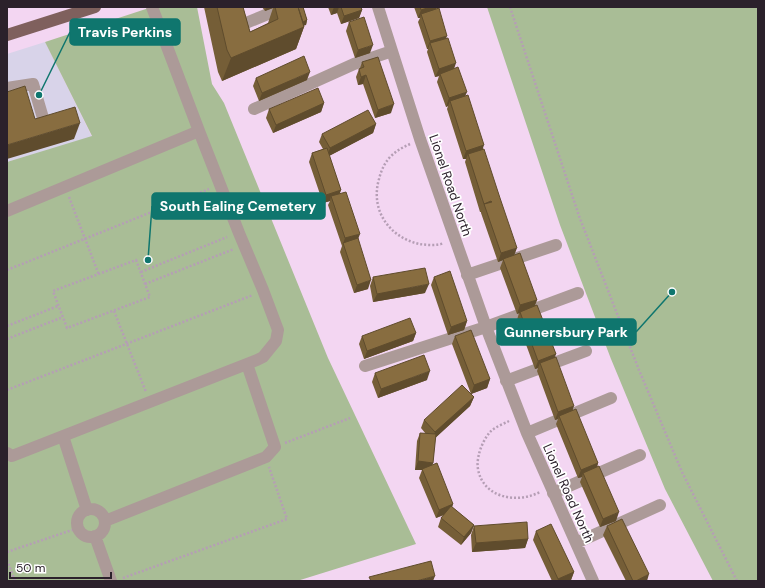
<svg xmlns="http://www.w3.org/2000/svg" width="765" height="588" font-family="'DM Sans',sans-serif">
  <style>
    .commercial { fill: #d8d3e9 }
    .green { fill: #a9bd96 }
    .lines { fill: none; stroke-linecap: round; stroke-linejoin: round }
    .path { stroke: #b59eb5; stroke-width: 2.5; stroke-dasharray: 2 2; stroke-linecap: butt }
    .minor { stroke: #ac9a98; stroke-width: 12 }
    .major { stroke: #7f605d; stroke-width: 12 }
    .wall { fill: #755e37 }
    .shaded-wall { fill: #5f4c2d }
    .building { fill: #886d40; stroke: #5f4c2d }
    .labels { text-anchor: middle; stroke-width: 3.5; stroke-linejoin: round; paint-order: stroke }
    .street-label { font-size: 13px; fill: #2b212b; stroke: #fff }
    .leader { fill: none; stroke: #0f766e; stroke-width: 1.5 }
    .callout-dot { fill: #0f766e; stroke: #fff; stroke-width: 1.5 }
    .callout { fill: #0f766e; stroke: #0f766e; stroke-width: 1.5 }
    .callout-label { font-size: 14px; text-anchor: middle; font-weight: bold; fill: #fff }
  </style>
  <rect width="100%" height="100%" fill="#f3d6f2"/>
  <path class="commercial" d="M45 42 92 137 7 162V54Z"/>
  <path class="green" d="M152 7H197L212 84 224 103 328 358 416 544 297 581H7V162L92 136 45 42Z
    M487 7H758V581H713L665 489 611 359 560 225Z"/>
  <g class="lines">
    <path class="path" d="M510 7 579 216 639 370 682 472 737 581
      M410 144C403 147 396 151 390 157 384 164 381 171 379 179 370 210 389 237 419 244 427 245 437 246 444 243
      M69 197 99 275
      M136 260 150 297 67 328 53 291Z
      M7 270 209 189
      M141 272 227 237
      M145 284 234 249
      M114 311 146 392
      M7 326 58 306
      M7 339 63 317
      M7 390 253 295
      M509 421C503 424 495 427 490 432 485 438 481 446 479 454 478 458 477 464 478 469 483 498 517 504 540 492
      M285 443 350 418
      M7 552 78 528
      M7 560 15 581
      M123 578 287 519 269 467"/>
    <path class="minor" d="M152 7 199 131
      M378 7 420 139 486 327 527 433 593 581
      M241 25 285 7
      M7 88 33 84 43 118
      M254 109 354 64 392 51
      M7 211 199 131 239 233 263 290 278 330 276 341 263 357 257 360 12 456 7 453
      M467 275 556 245
      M365 366 486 327 578 293
      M506 381 586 351
      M527 433 611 398
      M63 436 87 510
      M553 493 640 455
      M77 523a14 14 0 1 1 28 0a14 14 0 1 1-28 0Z
      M105 521 266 457 275 447 247 364
      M95 536 111 581
      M576 543 660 505"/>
    <path class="major" d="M7 35 95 7"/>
  </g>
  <path class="wall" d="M204 7H243L250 32 268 23 273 8 265 11 262 7H303L307 20 306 25H304V27L296 49 222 81 218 72Z
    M328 7H361L362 10 359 18 341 24 337 13 331 15Z
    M414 7H437L436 9 446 38 454 69 465 96 483 149 514 255 537 300 534 306 556 354 554 358 573 410 598 463 597 468 616 521 600 527 580 482 582 477 578 478 556 424 558 419 555 420 537 371 538 368 535 369 517 320 519 313 517 314 500 268 503 260 498 262 481 213V212H480L465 162 466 159H463L447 109 448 106 446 107 437 82 439 76 435 77 427 52 428 49H427L418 22 420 18H418Z
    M349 22 370 53 355 58 346 31Z
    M362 62 391 113 375 118 363 84 358 85 356 77 359 69 360 68Z
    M256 78 307 80 259 101 253 86Z
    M324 103 321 112 273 133 266 118 269 109Z
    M376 124 373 133 329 156 341 190 339 194 358 238 368 289 354 293 340 252 342 246 328 205 330 201 323 203 309 162 312 153 323 149 319 142 322 134Z
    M373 277 425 293 373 302 370 286Z
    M434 277 467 321 464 330 448 335 431 285Z
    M416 333 413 341 364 359 359 344 362 336Z
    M455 336 490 379 487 388 471 394 452 344Z
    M375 373 427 380 378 398 372 382Z
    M474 397 470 406 435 438 433 463 432 465 453 504 452 507 474 525 471 533 461 545 438 527 441 518 444 515 436 518 419 478 422 470H415L417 441 420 433 426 434 421 428 424 420Z
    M474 526 528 539 525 548 472 552 471 535Z
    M607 526 647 581H626L603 535Z
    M536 531 574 572 571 580 569 581H552L533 540Z"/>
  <path class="shaded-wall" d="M266 7H274L273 8 265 11Z
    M334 7H339L337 13 331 15Z
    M430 7H437L435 13 421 14 420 18H418L421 10Z
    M362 10 359 18 341 24 344 16Z
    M307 20 306 25 297 28 299 23Z
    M304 27 296 49 222 81 231 58Z
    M447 36 444 44 430 43 428 49H427L430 41Z
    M373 45 370 53 355 58 358 50Z
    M456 63 453 72 440 74 439 76 435 77 439 69Z
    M310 72 307 80 259 101 262 93Z
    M366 75 363 84 358 85 361 77Z
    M467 92 463 101H450L448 106 446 107 449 98Z
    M324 103 321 112 273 133 276 125Z
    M394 104 391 113 375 118 378 110Z
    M80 123 74 139 7 159V145Z
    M376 124 373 133 327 157 330 148Z
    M484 145 481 154H468L466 159H463L466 151Z
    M341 190 338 199 331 196 330 201 323 203 326 195Z
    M491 201 488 209 484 204 480 212 484 204Z
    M360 234 357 242 343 244 345 238Z
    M517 248 514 256 498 262 501 253Z
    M371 280 368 289 354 293 357 285Z
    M429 284 425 293 373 302 377 294Z
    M537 300 534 308 517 314 520 305Z
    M467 321 464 330 448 335 451 327Z
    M416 333 413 341 364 359 367 351Z
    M556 354 552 363H540L538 368 535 369 538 361Z
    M430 371 427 380 378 398 381 389Z
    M490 379 487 388 471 394 474 385Z
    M474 397 470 406 432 441 435 432Z
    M574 406 571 414 559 416 558 419 555 420 558 412Z
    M418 461 433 463 430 471 422 469V470H415Z
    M598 463 595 472 583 473 582 477 578 478 581 470Z
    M453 504 450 512 436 518 439 510Z
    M619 512 616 521 600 527 603 519Z
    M474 525 471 533 461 545 464 537Z
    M528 539 525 548 472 552 476 543Z
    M574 572 571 580 569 581H557L558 579Z
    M649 574 647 581H636Z
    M435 576 433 581H416Z"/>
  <path class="building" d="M217 7H243L250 32 278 19 275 7H298L304 27 231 58 227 50Z
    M298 7H303L307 20 303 22Z
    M341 7H361L362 10 344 16Z
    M420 7H430L421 10Z
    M439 8 447 36 430 41 421 14Z
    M364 17 373 45 358 50 349 22Z
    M448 38 456 63 439 69 430 43Z
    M304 56 310 72 262 93 256 78Z
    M378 57 394 104 378 110 366 75 361 77 359 69 364 67 362 62Z
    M458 67 467 92 449 98 440 74Z
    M25 86 35 119 75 107 80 123 7 145V92Z
    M318 88 324 103 276 125 269 109Z
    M468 95 484 145 466 151 450 101Z
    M368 110 376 124 330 148 322 134Z
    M327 148 341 190 326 195 312 153Z
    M484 149 500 198 517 248 501 253 484 204 492 202 491 201 484 204 468 154Z
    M346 192 360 234 345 238 331 196Z
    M358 238 371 280 357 285 343 243Z
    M520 253 537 300 520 305 503 259Z
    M425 268 429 284 377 294 373 277Z
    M450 271 467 321 451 327 434 277Z
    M537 305 556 354 538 361 520 312Z
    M410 318 416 333 367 351 362 336Z
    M471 330 490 379 474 385 455 336Z
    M424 355 430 371 381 389 375 373Z
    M556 357 574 406 558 412 540 363Z
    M462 385 474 397 435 432 424 420Z
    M576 409 598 463 581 470 559 416Z
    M420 433 436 434 433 463 418 461Z
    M437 463 453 504 439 510 422 469Z
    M599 466 619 512 603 519 583 473Z
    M451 506 474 525 464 537 441 518Z
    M622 519 649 574 636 581H633L607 526Z
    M527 522 528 539 476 543 474 526Z
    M551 524 574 572 558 579 536 531Z
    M431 561 435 576 416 581H371L369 577Z"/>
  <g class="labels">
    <g class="street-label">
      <text transform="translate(451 185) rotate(71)" y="5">Lionel Road North</text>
      <text transform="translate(569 493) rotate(66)" y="5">Lionel Road North</text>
    </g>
  </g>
  <path class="leader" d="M39 95L70 32M148 260L152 206M672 292L636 332"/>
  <g class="callout-dot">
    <circle cx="39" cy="95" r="4"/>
    <circle cx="148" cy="260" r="4"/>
    <circle cx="672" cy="292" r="4"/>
  </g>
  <g class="callout">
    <rect x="70" y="19" width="110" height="26" rx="4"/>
    <rect x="152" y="193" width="173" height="26" rx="4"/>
    <rect x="497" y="319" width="139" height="26" rx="4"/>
  </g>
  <g class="callout-label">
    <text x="125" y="37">Travis Perkins</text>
    <text x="238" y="211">South Ealing Cemetery</text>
    <text x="566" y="337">Gunnersbury Park</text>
  </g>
  <rect width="765" height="588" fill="none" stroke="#2b212b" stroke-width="16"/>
  <path d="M10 572v6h101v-6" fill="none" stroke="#2b212b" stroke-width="2"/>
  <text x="16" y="572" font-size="12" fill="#2b212b" stroke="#ffffff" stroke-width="3" paint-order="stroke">50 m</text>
</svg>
